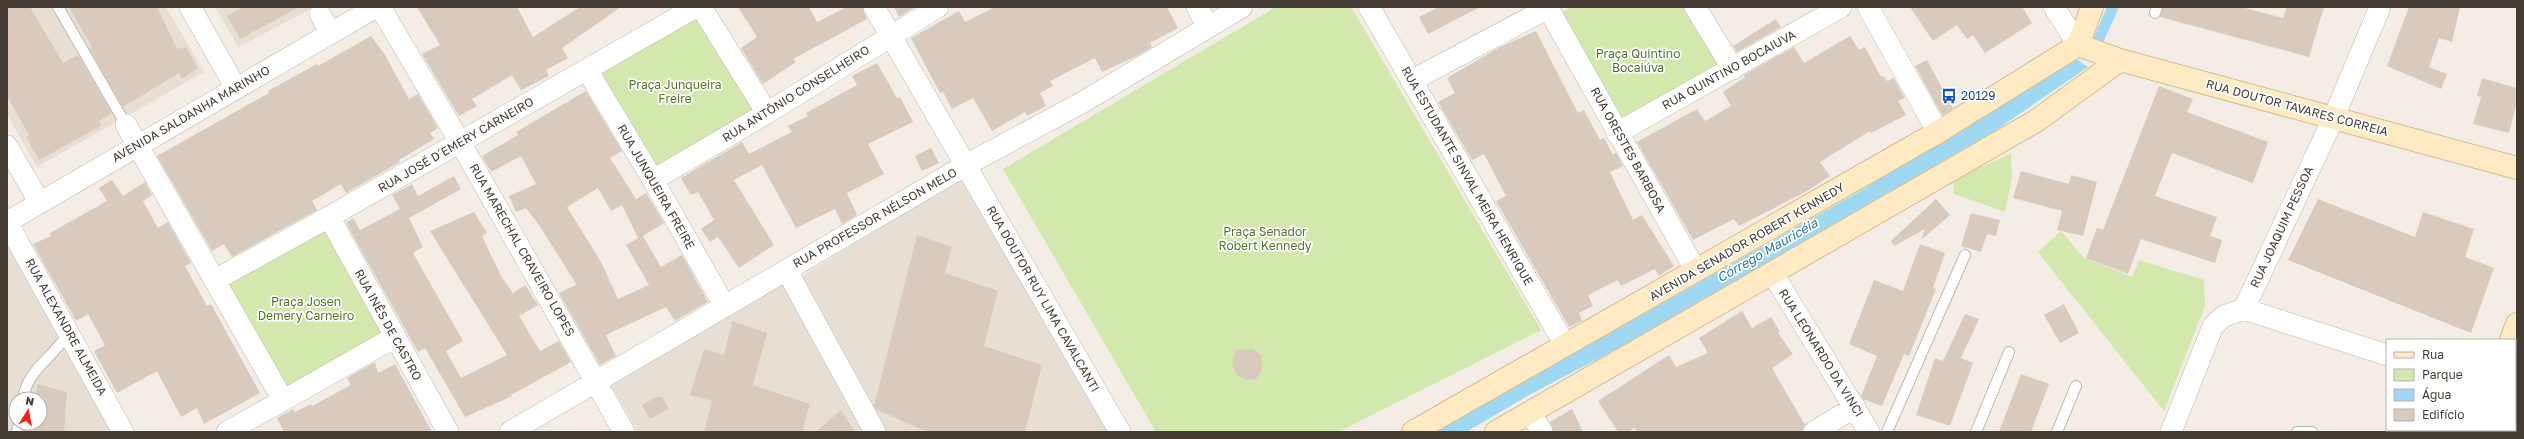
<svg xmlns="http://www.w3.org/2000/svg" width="2524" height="439" font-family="'Golos Text',sans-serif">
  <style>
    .residential { fill: #e7dfd3; fill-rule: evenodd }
    .green { fill: #d3e8ac }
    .water { fill: #9fd8f2 }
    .building { fill: #d8cbbd; fill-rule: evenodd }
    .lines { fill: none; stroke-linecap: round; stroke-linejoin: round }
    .lane-casing { stroke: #c1b7aa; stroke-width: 12 }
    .street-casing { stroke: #c1b7aa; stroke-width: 22 }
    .secondary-casing { stroke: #d4bd93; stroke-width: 24 }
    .lane { stroke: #fff; stroke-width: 10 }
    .street { stroke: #fff; stroke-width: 21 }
    .secondary { stroke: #ffebc3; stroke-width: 22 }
    .labels { text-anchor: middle; stroke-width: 3.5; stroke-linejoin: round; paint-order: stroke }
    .park-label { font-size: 12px; fill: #4d7826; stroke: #fff }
    .street-label { font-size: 12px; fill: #453d34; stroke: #fff }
    .transit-label { font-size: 12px; fill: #164399; stroke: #fff; text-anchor: start }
    .water-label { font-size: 13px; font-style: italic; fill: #287ba3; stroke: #fff }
  </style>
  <rect width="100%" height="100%" fill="#f3ede5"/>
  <path class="residential" d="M7 7H166L204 72 37 167 7 114Z
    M215 7H315L238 47Z
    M960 178 1110 432H885L799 278Z
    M7 248 9 249 113 432H7ZM16 399H40V423H16Z
    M783 283 864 432H638L610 383Z"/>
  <path class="green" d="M1276 7H1351L1541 330 1338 432H1156L1003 169Z
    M1571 7H1690L1728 70 1617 134 1552 18Z
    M697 14 756 112 652 171 595 73Z
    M2011 154 2012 176 2005 212 1954 194 1953 179Z
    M328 228 385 334 285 387 225 284Z
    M2061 231 2083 257 2132 277 2139 260 2204 280 2205 306 2164 411 2038 252Z"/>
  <path class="water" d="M2107 7H2119L2103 43 2093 39Z
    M2075 58 2088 67 1993 132 1613 351 1529 395 1466 432H1435L1857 193Z"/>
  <path class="building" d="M7 7H30L63 63 78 55 112 113 99 121 101 126 39 160 26 137 29 135 7 96Z
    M69 7H157L177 49 186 47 198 68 182 79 179 73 123 107 89 48 92 47Z
    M243 7H299L240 39 227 16Z
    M417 7H517L533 37 580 7H621L562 48 568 58 546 70 549 76 521 90 512 75 472 99 477 106 459 116 422 54 440 45Z
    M738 7H809L817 22 847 7H862L867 19 793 59 796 62 763 84 741 48 757 37Z
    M894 7H913V8L899 17Z
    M995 7H1167L1178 28 1150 43 1152 47 1137 56 1102 72 1095 58 1050 81 1053 86 1040 93 1046 106 1027 116 1025 112 992 131 973 98 952 109 943 92 940 93 911 38 959 11 965 22Z
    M1439 7H1480L1428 34 1419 17Z
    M1910 7H2022L2032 23 1985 53 1973 35 1967 39 1957 25 1933 41Z
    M2163 7H2241L2283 18 2287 7H2324L2309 57 2160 17Z
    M2409 7H2460L2452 42 2439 38 2429 67 2447 74 2441 89 2387 66Z
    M1776 19 1781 27 1737 52 1733 46Z
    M1536 31 1578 113 1584 110 1600 140 1604 138 1613 155 1616 153 1623 166 1610 172 1633 220 1642 215 1674 266 1659 276 1655 269 1621 286 1618 280 1588 295 1593 306 1579 313 1582 321 1569 327 1496 201 1506 196 1484 154 1472 160 1438 102 1455 93 1447 78 1500 47Z
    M371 36 385 55 409 99 418 94 438 128 430 133 434 139 399 160 400 162 346 193 341 184 312 201 317 210 232 257 224 244 212 251 157 156 269 93 268 91 317 64 318 66Z
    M1850 36 1859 50 1865 47 1881 77 1883 76 1887 81 1894 78 1905 98 1898 101 1906 115 1871 133 1870 131 1820 162 1830 176 1807 191 1739 226 1734 219 1693 240 1637 142 1697 109 1705 121 1731 106 1723 92 1745 77 1744 75 1794 47 1804 63Z
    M1927 60 1953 108 1942 115 1915 66Z
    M877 63 897 98 900 97 913 122 868 144 884 174 847 193 857 215 842 224 835 209 796 228 762 165 734 180 774 245 739 268 718 237 710 242 701 229 714 220 698 192 691 195 681 178 742 142 749 154 792 132 788 126 808 116 806 113 857 85 852 76Z
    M2482 78 2517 88V102L2509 133 2473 124 2481 97 2477 96Z
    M2159 86 2193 99 2187 112 2268 142 2253 183 2172 153 2155 196 2217 217 2210 236 2222 240 2215 263 2141 239 2128 274 2086 258 2097 228 2103 230Z
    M586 91 622 151 610 158 636 199 646 193 664 223 643 236 661 267 682 255 708 302 675 321 666 307 606 335 616 356 600 365 559 293 576 285 575 282 539 225 526 208 516 212 509 196 536 184 521 156 491 172 482 156 518 135 516 132ZM598 188 611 211 622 205 638 238 626 245 649 285 618 299 601 262 567 207Z
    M931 148 939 163 922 171 915 156Z
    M2021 171 2069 184 2071 175 2097 182 2083 236 2057 230 2062 211 2013 198Z
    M454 176 461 189 409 218 423 247 413 253 463 341 446 351 461 378 507 355 430 231 474 212 487 233 482 236 501 276 513 293 525 285 538 305 519 316 540 351 559 341 571 362 511 395 512 396 465 417 425 348 418 352 346 223 353 218 360 230 400 209 392 195 412 184 418 196Z
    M112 180 123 196 145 182 152 195 143 201 158 228 168 222 191 263 185 266 207 306 211 304 260 393 204 424 197 408 181 417 157 371 117 393 94 351 105 345 88 314 76 321 33 244 51 236 50 233 107 201 99 188Z
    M1936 199 1950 215 1921 240 1925 229 1894 246 1891 241Z
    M2318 199 2415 237 2423 212 2474 229 2465 257 2494 268 2471 333 2288 260Z
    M1971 213 2000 220 1996 236 1987 234 1981 252 1961 246Z
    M917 235 952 247 945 273 998 291 984 346 1042 365 1025 432H927L876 409 874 406Z
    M1920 244 1945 253 1933 288 1936 289 1909 356 1904 354 1882 406 1863 399 1861 396 1877 356 1849 344 1874 280 1903 291Z
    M2064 304 2079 333 2060 343 2044 315Z
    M1742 311 1752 328 1771 317 1780 332 1778 333 1793 354 1772 368 1805 425 1802 432H1639L1634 428 1628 432H1618L1598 401 1669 355 1676 367 1708 353 1699 338Z
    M1965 314 1979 319 1961 358 1973 363 1950 426 1916 415 1935 358 1943 361Z
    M732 321 767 333 753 385 810 404 802 432H704L712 401 690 395 704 349 724 355Z
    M1253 349 1261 355 1262 370 1256 379 1246 380 1236 375 1232 363 1236 350Z
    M375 362 378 373 395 364 432 432H284L277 418 293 409 295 412 311 404 312 406 351 385 347 378Z
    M2021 374 2049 384 2031 432H1999Z
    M37 384 67 392 64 432H34L35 423H40V399H36Z
    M656 397H662L669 409 650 419 642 405Z
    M1572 409 1583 432H1554L1550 422Z
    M841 410 855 432H816Z"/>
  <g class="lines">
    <g class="lane-casing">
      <path id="lane" d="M58 7 126 125
        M2155 13 2157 7
        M23 399C27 373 46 362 61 343
        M17 432 19 423
        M1887 432 1965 255
        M1976 432 2009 352
        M2057 432 2076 386
        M2297 432H2312"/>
    </g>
    <g class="street-casing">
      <path id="street" d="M190 7 236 88
        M380 7 460 142 624 432
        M701 7 767 113
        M874 7 1120 432
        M1197 7 1208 27
        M1369 7 1565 345
        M1695 7 1733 69
        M1868 7 1938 132
        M2054 7 2078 45
        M1548 8 1696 271
        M320 14 330 32
        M587 70 653 180 724 305
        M1411 81 1550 7
        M126 125 283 400
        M1617 133 1841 7
        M7 146 40 203
        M653 180 767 113 938 7
        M329 217 448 432
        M7 222 376 7
        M7 222 123 432
        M787 271 875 432
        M1773 274 1869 432
        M215 280 329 217 696 7
        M2244 309 2387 355
        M1530 412 1542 432
        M227 432 395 337
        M510 432 966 165 1083 102 1242 7
        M1814 432 1855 407
        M2171 432 2213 326 2224 316 2244 309 2333 119 2380 7"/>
    </g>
    <g class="secondary-casing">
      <path id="secondary" d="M2078 45 2120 60 2517 168
        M2078 45 2092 7
        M2511 340 2517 324
        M2515 396H2517
        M1413 432 1938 132 2078 45
        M1496 432 2036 121 2120 60"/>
    </g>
    <use href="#lane" class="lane"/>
    <use href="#street" class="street"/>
    <use href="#secondary" class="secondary"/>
  </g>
  <defs>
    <g id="bus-bare" transform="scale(1.2)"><path d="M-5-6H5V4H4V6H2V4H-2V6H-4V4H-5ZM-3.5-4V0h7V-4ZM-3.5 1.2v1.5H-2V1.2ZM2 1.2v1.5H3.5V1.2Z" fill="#1a4fb4" stroke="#fff" stroke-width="2.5" paint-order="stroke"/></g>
  </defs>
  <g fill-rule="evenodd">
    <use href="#bus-bare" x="1949" y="96"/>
  </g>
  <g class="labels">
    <g class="park-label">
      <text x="1638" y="58">Praça Quintino<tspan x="1638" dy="14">Bocaiúva</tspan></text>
      <text x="675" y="89">Praça Junqueira<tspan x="675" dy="14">Freire</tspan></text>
      <text x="1265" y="236">Praça Senador<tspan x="1265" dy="14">Robert Kennedy</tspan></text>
      <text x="306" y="306">Praça Josen<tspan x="306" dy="14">Demery Carneiro</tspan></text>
    </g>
    <g class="street-label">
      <text transform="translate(1729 70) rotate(-29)" y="4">RUA QUINTINO BOCAIUVA</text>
      <text transform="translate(796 94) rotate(-32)" y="4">RUA ANTÔNIO CONSELHEIRO</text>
      <text transform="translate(2297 108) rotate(15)" y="4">RUA DOUTOR TAVARES CORREIA</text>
      <text transform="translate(191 114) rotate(-30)" y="4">AVENIDA SALDANHA MARINHO</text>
      <text transform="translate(456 145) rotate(-30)" y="4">RUA JOSÉ D´EMERY CARNEIRO</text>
      <text transform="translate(1628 150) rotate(61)" y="4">RUA ORESTES BARBOSA</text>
      <text transform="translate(1467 176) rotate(60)" y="4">RUA ESTUDANTE SINVAL MEIRA HENRIQUE</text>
      <text transform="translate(656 187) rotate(60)" y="4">RUA JUNQUEIRA FREIRE</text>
      <text transform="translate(875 218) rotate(-30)" y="4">RUA PROFESSOR NÉLSON MELO</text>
      <text transform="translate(2282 227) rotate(-65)" y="4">RUA JOAQUIM PESSOA</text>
      <text transform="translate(1747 242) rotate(-30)" y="4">AVENIDA SENADOR ROBERT KENNEDY</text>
      <text transform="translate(522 250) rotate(60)" y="4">RUA MARECHAL CRAVEIRO LOPES</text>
      <text transform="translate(1043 299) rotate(60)" y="4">RUA DOUTOR RUY LIMA CAVALCANTI</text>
      <text transform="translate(388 325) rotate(61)" y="4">RUA INÊS DE CASTRO</text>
      <text transform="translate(66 327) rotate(61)" y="4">RUA ALEXANDRE ALMEIDA</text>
      <text transform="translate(1821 353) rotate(58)" y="4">RUA LEONARDO DA VINCI</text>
    </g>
    <g class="transit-label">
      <text x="1961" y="100">20129</text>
    </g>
    <g class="water-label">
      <text transform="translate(1767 250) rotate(-30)" y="5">Córrego Mauricéia</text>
    </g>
  </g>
  <rect width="2524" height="439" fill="none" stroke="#453d34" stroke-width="16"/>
  <rect x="2386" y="339" width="130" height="92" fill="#ffffff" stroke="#b5b1ae"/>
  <rect x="2394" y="352" width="20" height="6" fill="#ffebc3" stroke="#b5b1ae"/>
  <text x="2422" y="359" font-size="12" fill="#453d34">Rua</text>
  <rect x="2394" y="369" width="20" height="12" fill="#d3e8ac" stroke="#b5b1ae"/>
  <text x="2422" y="379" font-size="12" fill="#453d34">Parque</text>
  <rect x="2394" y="389" width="20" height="12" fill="#9fd8f2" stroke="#b5b1ae"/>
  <text x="2422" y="399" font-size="12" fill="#453d34">Água</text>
  <rect x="2394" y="409" width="20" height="12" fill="#d8cbbd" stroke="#b5b1ae"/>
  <text x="2422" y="419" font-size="12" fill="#453d34">Edifício</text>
  <g transform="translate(28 411) rotate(11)"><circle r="19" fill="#ffffff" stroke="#b5b1ae"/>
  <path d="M0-3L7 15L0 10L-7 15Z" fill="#ff1d10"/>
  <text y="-6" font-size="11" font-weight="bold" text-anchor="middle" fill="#453d34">N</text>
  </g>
</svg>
